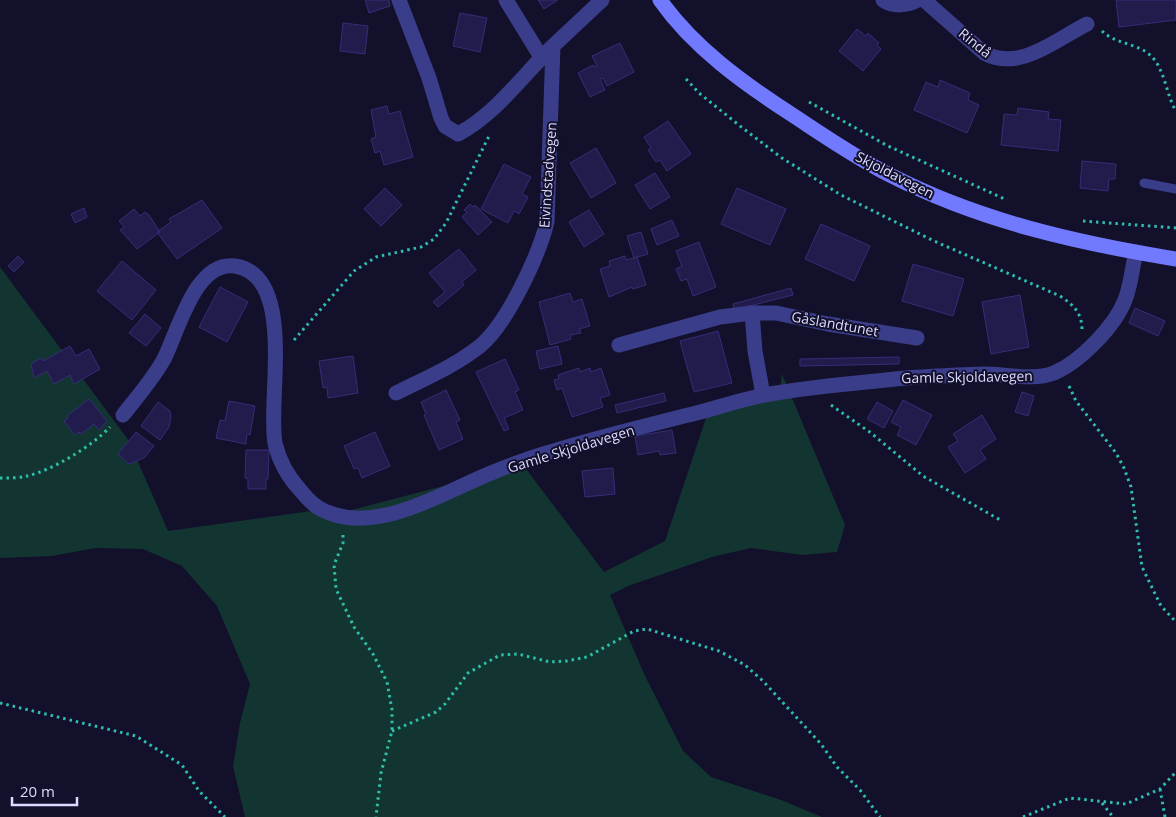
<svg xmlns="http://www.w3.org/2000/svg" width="1176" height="817" font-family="'Open Sans',sans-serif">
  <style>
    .green { fill: #133531 }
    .building { fill: #211c4c; stroke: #362d78 }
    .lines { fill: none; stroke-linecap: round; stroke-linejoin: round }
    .path { stroke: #2ebfaa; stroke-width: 3; stroke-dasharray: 2.5 4; stroke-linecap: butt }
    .lane { stroke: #3a3e8a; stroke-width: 9 }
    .street { stroke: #3a3e8a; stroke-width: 15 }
    .secondary { stroke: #7179ff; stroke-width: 15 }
    .labels { text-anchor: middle; stroke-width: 4; stroke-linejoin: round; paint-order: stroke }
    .street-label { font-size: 14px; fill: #dbdaff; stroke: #13102b }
  </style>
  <rect width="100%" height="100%" fill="#13102b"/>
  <path class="green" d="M0 267 129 441 168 531 318 510 344 512 523 465 604 572 665 541 709 409 780 391 782 374 845 525 837 552 802 555 751 548 712 557 628 586 610 595 645 676 683 751 711 777 781 800 822 817H245L233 766 240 723 250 684 217 606 182 566 143 549 95 548 52 556 0 558Z"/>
  <path class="building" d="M365 0H389L390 6 369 13Z
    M538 0H558L544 9Z
    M1116 0H1176V20L1119 27Z
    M460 13 487 18 480 52 453 46Z
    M343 23 368 26 365 54 340 51Z
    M857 29 866 36 868 33 879 43 877 45 881 49 863 71 839 51Z
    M620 43 634 72 607 86 603 78 600 79 605 90 590 97 578 73 593 65 595 67 597 66 592 56Z
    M940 80 970 93 968 100 979 105 967 133 914 110 926 82 938 87Z
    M387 106 389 114 400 111 413 157 384 165 380 151 375 153 371 139 376 137 371 110Z
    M1018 108 1049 112 1048 119 1061 120 1058 151 1001 145 1004 114 1017 115Z
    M668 121 691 154 667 171 660 160 656 162 648 150 651 148 644 137Z
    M596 148 616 183 591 198 570 163Z
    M1082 161 1116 164 1115 179H1109L1108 191 1080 188Z
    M504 164 531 177 522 194 528 197 519 214 514 211 508 223 481 209Z
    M655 173 670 197 650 209 635 185Z
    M385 188 402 205 381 226 364 209Z
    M737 188 786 209 770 245 721 224Z
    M202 200 222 228 177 259 157 232 171 222 169 219Z
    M470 204 473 207 475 205 492 222 478 235 462 217 467 212 464 210Z
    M84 208 87 217 75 223 71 214Z
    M134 209 140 216 145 212 149 215 160 232 137 249 120 230 124 227 119 221Z
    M589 210 604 234 584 247 569 222Z
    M672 220 679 236 657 245 651 229Z
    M821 224 870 246 854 281 805 259Z
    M641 232 648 254 634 258 627 236Z
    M699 242 716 287 693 296 687 279 681 281 676 269 682 266 676 251Z
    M459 249 476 270 462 282 464 285 438 307 433 302 445 292 429 273Z
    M18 256 24 262 14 272 8 266Z
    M625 256 626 260 637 257 646 285 633 289 632 287 609 297 600 269 610 266 609 261Z
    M122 261 156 290 132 320 97 291Z
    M913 264 964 279 953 316 902 301Z
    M220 287 248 302 227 342 199 327Z
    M791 288 793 295 734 310 733 304Z
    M570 293 573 302 582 299 590 326 579 329 581 333 570 335 571 339 550 345 539 302Z
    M1020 295 1029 347 991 354 982 302Z
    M1135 308 1165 321 1158 336 1129 323Z
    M145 314 161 328 146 346 129 333Z
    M718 331 732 383 694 392 680 341Z
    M70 346 76 356 89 349 100 369 74 384 70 375 54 384 47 371 34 378 31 364 41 358 43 361Z
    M558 346 562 364 540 369 536 351Z
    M353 356 358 393 328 398 327 387 323 388 319 361Z
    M899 357V364L800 366V359Z
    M505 359 519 390 515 392 523 410 504 418 509 429 504 431 476 372Z
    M579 368 580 372 590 368 591 372 601 368 610 395 600 398 603 407 572 417 562 388 557 390 554 380 559 379 558 375Z
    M446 390 460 420 456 422 463 439 439 450 424 415 426 414 421 402Z
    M1022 392 1034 396 1028 416 1015 412Z
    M664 393 666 401 617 413 615 405Z
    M89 399 107 421 99 430 94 424 81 434 79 432 75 435 64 421 68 418 67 416Z
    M903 400 932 415 916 445 897 435 901 427 891 422Z
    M229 401 255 406 250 435 247 434 246 444 216 438 220 420 225 421Z
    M158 402 170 411 171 417 169 427 160 440 141 426Z
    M877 402 893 411 884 428 867 419Z
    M982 415 996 439 980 450 986 459 965 473 948 447 958 441 953 434Z
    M672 430 676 453 660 455 659 451 638 455 635 436Z
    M136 432 154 446 144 458 129 464 118 454Z
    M375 432 390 466 362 478 358 468 354 469 344 446Z
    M246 450H269L268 479H266V489H248V479L245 478Z
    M613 468 615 494 585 497 582 471Z"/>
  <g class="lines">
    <path class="path" d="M1102 31C1115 44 1137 43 1150 55 1165 68 1166 95 1176 111
      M686 79 699 93 740 126 782 158 841 195 934 241 1060 296C1073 305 1082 312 1082 330
      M809 102 888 146 1007 200
      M1083 221 1176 228
      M294 340 354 271 376 257 421 247 434 239 446 223 489 136
      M1069 386 1076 401 1116 453 1124 468 1131 487 1142 567 1161 606 1176 622
      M831 405 871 433 923 476 1002 521
      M0 478C9 478 19 478 27 476 53 470 92 446 110 427
      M343 535V543L334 565 336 589 354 627 373 654 387 682 392 710V731L381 773 376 817
      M0 703 136 736 182 765 199 791 225 817
      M392 731 436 712 445 704 468 673 500 655 518 654 550 662 567 661 587 657 634 631 647 629 719 651 745 665 763 681 821 744 837 767 860 790 880 817
      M1160 789 1165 817
      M1102 803 1113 817
      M1023 817 1070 798 1126 804 1160 789 1176 772"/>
    <path class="lane" d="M1144 183 1176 189"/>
    <path class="street" d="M399 0 429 78 441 118 445 126 458 134C496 114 523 75 553 46
      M506 0 541 57
      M883 0C893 7 907 6 918 0
      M924 0 984 53C1020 72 1055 40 1087 24
      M752 313 755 351 763 395
      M619 345 720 317 752 313H776L828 324 917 338
      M396 393C424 379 455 366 480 346 507 324 539 255 547 222L553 46 602 0
      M123 415C137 397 153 379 164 359 178 332 195 260 235 266 297 275 267 401 275 443 279 461 288 477 301 491 308 500 316 508 327 512 379 534 444 492 491 473 513 464 535 456 557 450 599 437 642 427 684 416 711 410 738 400 765 395 807 387 852 384 895 379 925 376 955 375 985 374 1007 374 1033 381 1054 373 1080 362 1115 326 1125 300 1131 285 1132 268 1136 252"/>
    <path class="secondary" d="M660 0C693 47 743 83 791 114 823 135 856 158 890 175 980 221 1077 243 1176 259"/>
  </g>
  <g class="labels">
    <g class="street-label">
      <text transform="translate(975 43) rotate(39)" y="5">Rindå</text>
      <text transform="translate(548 175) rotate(-86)" y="5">Eivindstadvegen</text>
      <text transform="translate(895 175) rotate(27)" y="5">Skjoldavegen</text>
      <text transform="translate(835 324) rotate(10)" y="5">Gåslandtunet</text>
      <text transform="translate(967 377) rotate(-1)" y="5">Gamle Skjoldavegen</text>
      <text transform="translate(571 449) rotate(-17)" y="5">Gamle Skjoldavegen</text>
    </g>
  </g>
  <path d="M12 797v8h65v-8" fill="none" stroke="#dbdaff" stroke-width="2.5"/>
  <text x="20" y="797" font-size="15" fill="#dbdaff" stroke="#13102b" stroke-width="4" paint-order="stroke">20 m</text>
</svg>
